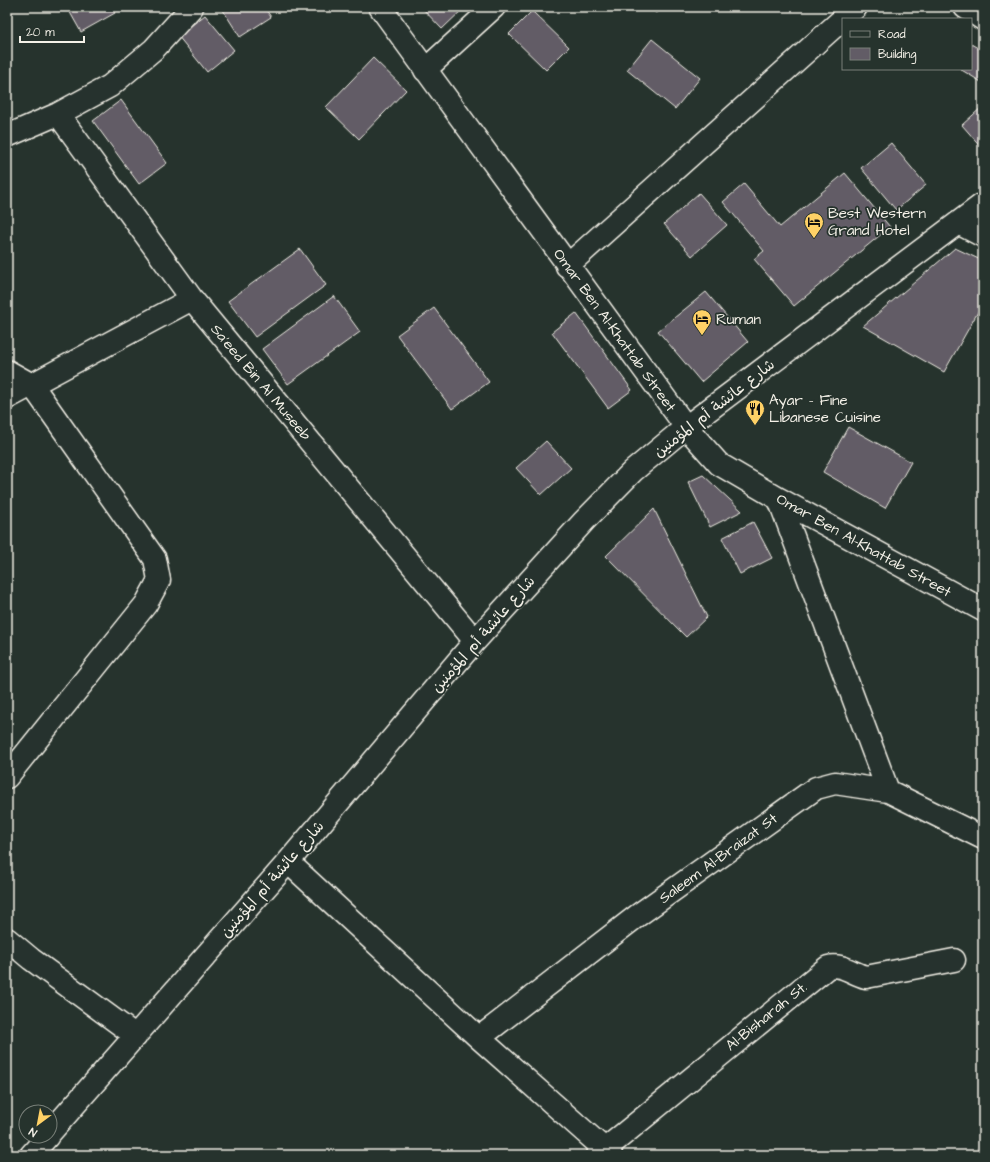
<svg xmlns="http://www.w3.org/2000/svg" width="990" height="1162" font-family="'Architects Daughter','Playpen Sans Arabic',sans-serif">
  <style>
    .building { fill: #625c66; stroke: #f4f1e8 }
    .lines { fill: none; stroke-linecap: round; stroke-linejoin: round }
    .minor-casing { stroke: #f4f1e8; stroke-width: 25 }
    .minor { stroke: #26332d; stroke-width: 22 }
    .labels { text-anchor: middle; stroke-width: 3.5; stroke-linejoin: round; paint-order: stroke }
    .poi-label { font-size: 15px; fill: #f4f1e8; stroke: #26332d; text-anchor: start }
    .street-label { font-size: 15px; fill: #f4f1e8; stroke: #26332d }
  </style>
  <rect width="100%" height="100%" fill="#26332d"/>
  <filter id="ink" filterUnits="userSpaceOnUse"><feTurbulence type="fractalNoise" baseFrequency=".025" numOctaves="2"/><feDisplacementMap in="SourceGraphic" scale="8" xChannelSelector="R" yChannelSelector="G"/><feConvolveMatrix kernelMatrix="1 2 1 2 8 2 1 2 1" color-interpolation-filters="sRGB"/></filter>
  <g filter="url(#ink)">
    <path class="building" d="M67 7H111L115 13 81 32Z
      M221 7H264L271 17 240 37Z
      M421 7H465L442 29Z
      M649 7H661L656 13Z
      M532 11 569 47 546 70 509 34Z
      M205 15 234 50 207 72 178 36Z
      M652 39 700 78 675 109 627 70Z
      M971 44 983 51V83L960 69H971Z
      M373 58 406 90 359 139 326 107Z
      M121 100 167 163 139 184 93 121Z
      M983 106V149L962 125Z
      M891 143 926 185 896 210 861 168Z
      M845 173 890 227 794 306 754 259 764 251 723 202 744 184 780 227Z
      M699 193 727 225 692 256 664 224Z
      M955 248 983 261V303L944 372 863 326Z
      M300 249 326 285 255 337 228 301Z
      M706 292 748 342 701 382 658 331Z
      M334 296 360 332 288 384 262 349Z
      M434 308 489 382 452 409 397 335Z
      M576 313 632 390 608 408 552 332Z
      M848 427 911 462 885 508 823 472Z
      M546 441 571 468 541 495 516 468Z
      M703 475 742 511 710 527 688 482Z
      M654 509 707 617 686 637 606 556Z
      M753 522 772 558 740 574 722 538Z
      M983 1132V1155H976Z"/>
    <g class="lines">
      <g class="minor-casing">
        <path id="minor" d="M380 7 686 427 719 464 779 499 983 610
          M965 7 983 19
          M425 70 494 7
          M58 114 192 299 475 641
          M7 136 58 114 110 86 154 49 192 7
          M958 223 983 236
          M567 266 856 7
          M7 371 32 385 155 559 159 580 146 604 7 777
          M7 398 192 299
          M779 499 888 791
          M288 862 479 1038 611 1155
          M7 939 31 959 136 1036
          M479 1038 637 916 816 788 835 783 888 791 983 838
          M50 1133 288 862 475 641 584 521 633 471 686 427 983 204
          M31 1155 48 1136
          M598 1155 828 967C842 963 853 974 866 977L954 960"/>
      </g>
      <use href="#minor" class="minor"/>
    </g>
  </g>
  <defs>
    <g id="hotel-pin" transform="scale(1)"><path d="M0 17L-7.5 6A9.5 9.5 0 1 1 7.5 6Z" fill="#ffd166" stroke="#26332d"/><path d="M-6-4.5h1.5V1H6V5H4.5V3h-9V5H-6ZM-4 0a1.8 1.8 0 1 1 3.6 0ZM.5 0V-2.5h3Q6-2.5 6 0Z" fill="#111"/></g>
    <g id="restaurant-pin" transform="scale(1)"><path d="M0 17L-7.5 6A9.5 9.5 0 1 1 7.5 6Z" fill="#ffd166" stroke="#26332d"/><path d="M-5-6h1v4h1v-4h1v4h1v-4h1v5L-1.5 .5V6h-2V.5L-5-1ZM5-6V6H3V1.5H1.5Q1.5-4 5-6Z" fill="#111"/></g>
  </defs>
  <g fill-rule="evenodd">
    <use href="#hotel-pin" x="814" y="222"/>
    <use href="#hotel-pin" x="702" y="319"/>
    <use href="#restaurant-pin" x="755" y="409"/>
  </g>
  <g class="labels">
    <g class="poi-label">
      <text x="828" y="218">Best Western<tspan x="828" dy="17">Grand Hotel</tspan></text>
      <text x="716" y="324">Ruman</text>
      <text x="769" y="405">Ayar - Fine<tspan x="769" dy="17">Libanese Cuisine</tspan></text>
    </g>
    <g class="street-label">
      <text transform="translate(615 330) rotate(54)" y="5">Omar Ben Al-Khattab Street</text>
      <text transform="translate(261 382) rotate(50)" y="5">Sa'eed Bin Al Museeb</text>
      <text transform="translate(714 408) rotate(-38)" y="5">شارع عائشة أم المؤمنين</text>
      <text transform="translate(864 545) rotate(29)" y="5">Omar Ben Al-Khattab Street</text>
      <text transform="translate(483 634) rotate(-49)" y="5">شارع عائشة أم المؤمنين</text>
      <text transform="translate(718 858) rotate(-36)" y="5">Saleem Al-Braizat St</text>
      <text transform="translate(272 879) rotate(-49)" y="5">شارع عائشة أم المؤمنين</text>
      <text transform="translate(766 1016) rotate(-39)" y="5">Al-Bisharah St.</text>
    </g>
  </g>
  <rect width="990" height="1162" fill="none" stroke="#26332d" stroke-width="24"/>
  <rect x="12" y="12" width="966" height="1138" fill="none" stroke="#f4f1e8" stroke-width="1.5" filter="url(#ink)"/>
  <rect x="842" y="18" width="130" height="52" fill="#26332d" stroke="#787f78"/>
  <rect x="850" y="31" width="20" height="6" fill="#26332d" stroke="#787f78"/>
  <text x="878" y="38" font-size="12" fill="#f4f1e8">Road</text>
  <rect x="850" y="48" width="20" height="12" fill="#625c66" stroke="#787f78"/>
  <text x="878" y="58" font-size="12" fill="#f4f1e8">Building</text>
  <g transform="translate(38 1124) rotate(212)"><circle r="19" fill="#26332d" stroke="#787f78"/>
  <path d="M0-3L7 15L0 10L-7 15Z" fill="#ffd166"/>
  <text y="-6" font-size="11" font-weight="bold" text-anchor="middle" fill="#f4f1e8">N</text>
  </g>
  <path d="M20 36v6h64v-6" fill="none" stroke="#f4f1e8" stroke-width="2"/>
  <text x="26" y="36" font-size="12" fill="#f4f1e8" stroke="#26332d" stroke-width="3" paint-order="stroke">20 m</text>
</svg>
